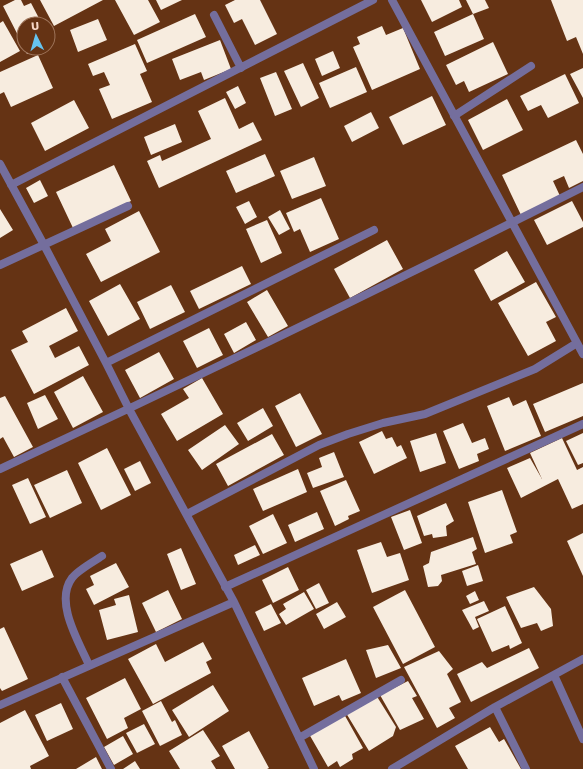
<svg xmlns="http://www.w3.org/2000/svg" width="583" height="769" font-family="Rubik,sans-serif">
  <style>
    .building { fill: #f7ecdf }
    .lines { fill: none; stroke-linecap: round; stroke-linejoin: round }
    .street { stroke: #746e9d; stroke-width: 8 }
  </style>
  <rect width="100%" height="100%" fill="#653314"/>
  <path class="building" d="M15 0H21L24 6 31 3 42 24H24V47L3 6Z
    M40 0H103L54 26Z
    M115 0H148L160 22 134 35Z
    M156 0H182L161 10Z
    M235 0H260L277 34 255 45 242 19 234 23 225 5Z
    M421 0H459L462 7 432 22Z
    M466 0H485L489 8 473 14 484 39 445 56 434 32 473 14Z
    M551 0H583V54L576 37 567 41Z
    M195 14 206 37 147 63 137 40Z
    M98 19 107 40 78 52 70 30Z
    M3 21 20 51 0 62V23Z
    M382 26 386 35 403 28 420 69 372 90 353 47 360 44 357 37Z
    M220 40 231 69 204 80 201 72 180 80 172 59Z
    M493 42 508 74 469 92 464 81 456 85 446 65Z
    M135 44 147 71 140 74 152 102 112 119 99 89 110 85 104 72 93 76 88 64Z
    M24 48H39L27 54Z
    M333 51 340 68 322 76 315 59Z
    M38 55 53 88 11 107 4 92 0 94V72Z
    M303 63 319 98 301 107 284 71Z
    M356 67 367 92 330 108 319 83Z
    M583 68V98L570 74Z
    M276 72 292 109 275 116 260 78Z
    M565 74 579 103 548 118 541 105 528 111 520 96Z
    M238 86 246 103 235 109 226 92Z
    M432 96 446 125 403 145 389 117Z
    M225 98 239 129 253 122 262 140 159 188 147 161 160 155 162 161 211 139 198 111Z
    M507 99 523 130 483 150 468 120Z
    M74 100 89 128 45 151 31 123Z
    M371 112 379 128 352 142 344 126Z
    M175 124 182 142 151 155 144 137Z
    M576 140 583 154V181L569 188 564 176 553 181 560 196 521 215 502 175Z
    M265 154 275 176 236 193 226 171Z
    M314 157 326 186 292 199 280 171Z
    M114 165 131 201 73 228 56 192Z
    M40 180 48 196 34 203 26 188Z
    M321 198 339 239 310 252 300 229 294 232 286 213Z
    M249 201 257 217 245 224 236 207Z
    M572 201 583 222V227L547 245 534 220Z
    M0 209 13 230 0 238Z
    M280 210 290 229 279 235 268 217Z
    M139 211 160 252 101 282 86 254 111 241 105 229Z
    M267 220 282 253 261 263 246 229Z
    M387 240 403 269 350 298 334 269Z
    M507 251 525 282 491 301 474 270Z
    M242 266 251 284 199 309 190 291Z
    M536 282 556 317 546 322 556 341 528 356 498 303Z
    M120 284 140 319 108 336 89 301Z
    M171 285 185 312 150 329 137 302Z
    M267 290 288 326 268 337 247 302Z
    M66 308 78 331 49 346 55 358 79 346 89 365 34 394 11 350 28 342 22 331Z
    M246 322 256 340 234 353 224 334Z
    M209 328 223 355 197 368 183 341Z
    M159 352 174 379 140 398 125 370Z
    M83 376 103 412 73 428 54 392Z
    M202 378 223 414 177 441 161 414 189 398 183 389Z
    M583 383V416L545 432 533 404Z
    M300 393 322 434 296 447 275 406Z
    M45 395 58 419 38 429 27 403Z
    M5 396 33 447 14 457 3 437 0 439V398Z
    M509 397 513 406 526 400 541 436 505 451 487 406Z
    M263 408 273 426 248 441 237 423Z
    M463 423 472 443 485 438 489 449 477 454 479 461 459 469 443 431Z
    M225 425 239 444 202 470 188 450Z
    M382 431 386 439 392 437 397 447 401 445 407 458 374 474 359 442Z
    M436 433 446 463 420 472 410 441Z
    M583 433V463L578 465 566 441Z
    M272 434 284 455 228 486 216 464Z
    M562 438 577 470 583 467V504L572 509 558 479 521 498 507 468 530 458 542 479 530 453Z
    M107 448 131 495 101 510 78 463Z
    M334 452 344 477 313 488 307 473 322 467 319 458Z
    M140 461 151 483 135 491 124 469Z
    M298 469 307 492 263 511 253 489Z
    M67 470 82 503 50 518 34 485Z
    M28 478 46 517 30 524 12 485Z
    M346 480 360 511 348 516 349 519 335 526 320 491Z
    M502 490 517 532 510 535 513 543 485 553 468 502Z
    M446 503 454 521 446 526 447 536 433 538 432 534 424 536 417 516Z
    M410 510 422 543 404 550 391 517Z
    M317 512 324 529 295 542 288 525Z
    M273 514 287 543 263 554 249 526Z
    M583 533V576L567 541Z
    M473 537 477 549 472 552 476 564 441 575 442 581 438 586 428 587 423 566 429 563 431 552Z
    M381 542 387 557 400 553 409 580 372 593 357 550Z
    M255 545 260 555 238 565 234 555Z
    M181 548 196 584 181 590 167 554Z
    M42 550 54 577 22 591 10 564Z
    M116 563 129 587 94 605 86 589 94 585 90 576Z
    M478 565 483 581 467 586 462 571Z
    M288 567 299 590 273 603 262 580Z
    M319 583 329 603 316 609 306 590Z
    M534 587 551 609 553 626 541 631 537 623 521 628 506 597Z
    M168 590 182 619 156 632 142 603Z
    M405 590 435 647 403 664 373 607Z
    M475 591 479 600 470 604 466 596Z
    M304 592 314 609 286 625 279 614 286 609 283 604Z
    M129 595 138 632 107 640 99 610 116 605 114 599Z
    M484 601 489 611 475 617 479 627 473 630 462 610Z
    M337 602 346 617 324 629 316 614Z
    M271 604 281 623 264 631 255 612Z
    M505 606 522 643 510 649 509 645 492 652 477 619Z
    M4 627 28 679 2 691 0 688V629Z
    M203 642 212 659 206 662 211 673 153 704 128 659 156 644 165 662Z
    M388 645 401 668 376 678 366 650Z
    M529 648 539 668 471 702 457 674 482 662 487 668Z
    M439 651 453 669 447 674 461 702 449 708 455 718 437 728 404 667Z
    M346 659 361 693 342 701 339 695 314 706 302 678Z
    M125 678 141 709 124 718 128 728 107 739 86 698Z
    M408 681 417 696 412 698 424 719 400 730 380 695Z
    M213 685 229 711 189 737 172 710Z
    M376 695 396 727 393 736 369 751 346 713Z
    M161 701 172 722 175 720 182 735 160 746 142 711Z
    M61 703 73 729 47 741 35 715Z
    M25 710 49 756 30 766 31 769H0V723Z
    M344 714 363 748 352 754 353 759 340 767 337 761 328 767 309 734Z
    M144 724 155 744 137 753 126 733Z
    M490 727 499 742 504 739 521 769H468L455 746Z
    M203 730 220 756 211 761 216 769H180L169 751Z
    M249 731 269 768 267 769H235L222 746Z
    M123 736 133 754 114 765 104 747Z
    M96 757 102 769H76Z
    M135 761 140 769H123Z"/>
  <g class="lines">
    <path class="street" d="M392 0 583 354
      M214 15 241 68
      M454 116 531 66
      M0 164 44 245 106 363 129 409 234 602 314 769
      M11 185 373 0
      M0 265 128 206
      M106 363 374 230
      M0 469C196 378 390 284 583 187
      M187 514 319 445 348 434 383 423 425 414 535 369 577 343
      M225 587 583 424
      M89 665C79 642 54 602 72 578 78 570 93 562 102 556
      M554 675 583 739
      M62 677 111 769
      M0 705 234 602
      M495 707 526 769
      M299 738 401 680
      M392 769 495 707 583 659"/>
  </g>
  <g transform="translate(36 36) rotate(355)"><circle r="19" fill="#653314" stroke="#9f755b"/>
  <path d="M0-3L7 15L0 10L-7 15Z" fill="#66c4ef"/>
  <text y="-6" font-size="11" font-weight="bold" text-anchor="middle" fill="#f6d7c6">U</text>
  </g>
</svg>
